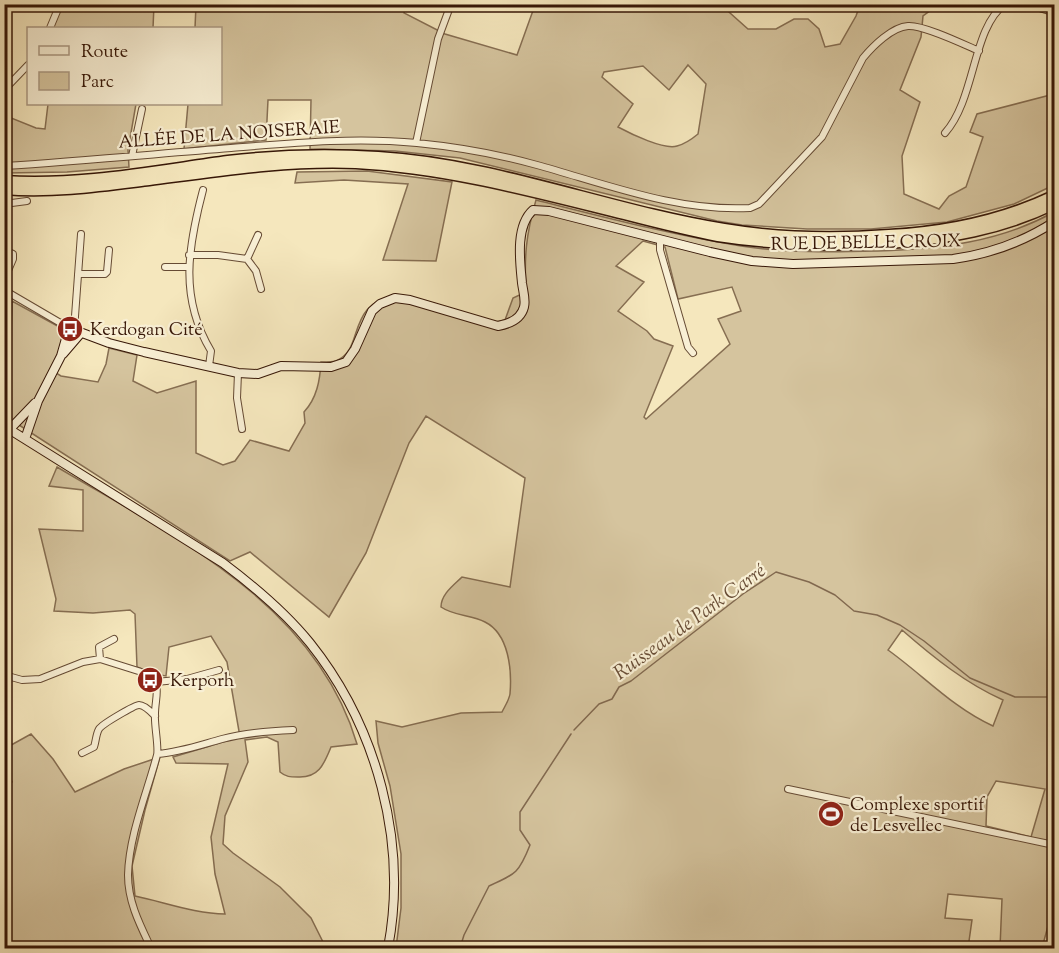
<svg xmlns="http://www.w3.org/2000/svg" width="1059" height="953" font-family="'Sorts Mill Goudy',serif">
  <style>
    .green { fill: #d5c49e; stroke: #866e52; stroke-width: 1.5; fill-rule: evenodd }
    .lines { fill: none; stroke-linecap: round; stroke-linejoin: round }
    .stream { stroke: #82694f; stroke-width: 1.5 }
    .street-casing { stroke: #664b34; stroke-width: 8 }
    .secondary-casing { stroke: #371707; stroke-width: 10 }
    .highway-casing { stroke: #371707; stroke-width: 13 }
    .street { stroke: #f8efd4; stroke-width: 6 }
    .secondary { stroke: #f8efd4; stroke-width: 8 }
    .highway { stroke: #f5e7bd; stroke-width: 10 }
    .labels { text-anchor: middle; stroke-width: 4.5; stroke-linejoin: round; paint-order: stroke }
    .street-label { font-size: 18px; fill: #371707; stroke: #f8efd4 }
    .poi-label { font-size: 18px; fill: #371707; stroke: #f8efd4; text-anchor: start }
    .water-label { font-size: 20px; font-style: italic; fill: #694e37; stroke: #f8efd4 }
  </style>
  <rect width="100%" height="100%" fill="#f5e7bd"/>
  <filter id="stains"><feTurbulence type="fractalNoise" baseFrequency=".00333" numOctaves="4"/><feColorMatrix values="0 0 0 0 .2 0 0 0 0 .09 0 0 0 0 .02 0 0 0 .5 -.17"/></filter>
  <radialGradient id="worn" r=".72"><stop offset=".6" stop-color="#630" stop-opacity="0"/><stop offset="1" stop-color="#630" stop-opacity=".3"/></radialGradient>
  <path class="green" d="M63 5H154L153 28H52Z
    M196 5H407L404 13 445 34 517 55 535 5H721L748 29H776L794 19H808L819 29 825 47 840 44 856 16 860 5H938L923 16 921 37 900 90 920 102 902 156 904 194 939 209 949 196 966 187 983 137 970 132 977 114 1054 94V185L1014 204 947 222 871 229H807L742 225 717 221 460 158 395 151 310 149 311 100H268L266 140 184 149 188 104H220V28H195ZM688 65 706 84 698 134C692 139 685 144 677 146 664 150 631 134 618 127L633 104 602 77 604 72 643 66 669 90Z
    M48 104H136L128 150 129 167 67 172 5 173 4 115 36 128 45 129Z
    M367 171 452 182 436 261 383 260 408 184 344 180 295 183 297 172Z
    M536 200C604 217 672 235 741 246 786 253 833 252 878 251 940 249 1000 242 1054 212V904L1042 948H1000L1002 899 948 894 945 918 972 920 968 948H396L401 908V854L390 786 378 743 376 721 402 727 461 713 502 712C505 706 509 700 510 694 512 670 509 634 485 622 471 615 454 616 441 607 441 594 454 585 462 577L510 587 525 478 426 416 409 443 366 553 329 617 250 552 230 561 5 416 4 330 11 332 12 301 63 329V341L51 370 61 376 98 382 106 364 109 348 137 355 133 381 157 393 196 381V453L223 465 235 461 250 440 289 451 305 423 304 412C317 398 320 380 321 362 325 362 332 362 336 361 366 349 344 303 398 295L496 322 505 320 513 298 526 292C524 256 526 235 536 200ZM643 241 665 247 678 299 732 287 741 311 718 319 730 344 646 419 644 417 673 346 654 339 647 331 618 311 644 282 616 266ZM902 630C933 657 965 683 1003 700L993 726C953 708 923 675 888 650ZM996 781 1045 789 1031 837 986 826 987 797Z
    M57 467C173 536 316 604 357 744L331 747C324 764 319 778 298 777 290 777 286 777 280 772L278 742 267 737 245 740 248 762 225 816 223 844 233 853 280 887 311 918 326 948H5L4 786 12 782 5 765 4 749 31 734 53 759 75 792 124 769 160 757 145 810 132 866 135 896C164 902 196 914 225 914L215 874 211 837 228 764 176 763 173 757 240 737 227 662 211 636 169 647 166 676 154 674 137 667 135 614 130 610 93 613 54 611 56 599 39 529 83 531V490L49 486Z"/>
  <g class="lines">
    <path class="stream" d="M574 730 599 704 612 699 619 687 631 681 743 594 776 572 809 582 835 595 854 611 877 615 900 625 924 641 970 678 1015 697H1054
      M460 948 464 935 489 886C516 874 519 873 530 845L520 830V812L571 734"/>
    <g class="street-casing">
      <path id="street" d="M1026 4 1049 11 1054 10
        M50 28 60 4
        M4 90 28 65
        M945 133C976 98 972 28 1005 4
        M416 143 438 39 451 4
        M132 156 142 109
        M4 166C80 161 155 154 231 148 292 143 355 137 417 143 457 147 498 154 537 165 606 184 677 212 750 208L759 204 822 137 863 58C873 46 892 27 908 26 924 25 963 44 979 51
        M203 190C188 247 179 298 211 351L209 366
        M4 204 27 201
        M660 240V250L688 347 693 353
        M4 250 13 254V259L4 280
        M189 255H218L247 259 256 271 261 289
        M247 259 258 235
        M165 267H188
        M78 274H105L107 272 109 250
        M4 290 69 328
        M74 330 81 234
        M238 373 237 398 242 429
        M100 659 99 647 114 639
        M4 675 22 680 40 679 83 662 100 659 151 675C161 688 155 699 155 714 154 724 159 748 157 755 147 793 129 835 128 875 128 902 140 925 151 948
        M156 682 187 679 219 670
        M82 753 94 747C96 741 96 734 99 729 102 724 135 705 139 705 145 705 151 712 155 716
        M158 754C180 752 200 745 222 739 245 733 269 731 293 730
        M788 789 1054 845"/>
    </g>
    <g class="secondary-casing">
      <path id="secondary" d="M63 354 81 333
        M4 426 223 563C255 587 285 612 310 643 377 727 408 842 388 948
        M10 429 35 403
        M25 439 38 401 61 356 69 328 109 343 144 352 238 373 258 374 281 366 331 367 346 362 355 349 372 311 380 304 395 298 410 300 498 326C509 324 521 319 524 307 526 300 523 291 522 283 520 262 515 226 533 210L549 211 710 252 752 261 793 264 953 259C990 254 1023 242 1054 222"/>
    </g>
    <g class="highway-casing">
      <path id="highway" d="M4 181C80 186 154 171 228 161 278 155 328 154 378 157 496 164 607 210 724 229 778 238 834 239 889 235 947 232 1001 221 1054 196
        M4 189C53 193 101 186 149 180 218 171 287 160 356 163 448 168 535 192 624 214 655 222 686 230 718 236 775 245 831 246 889 243 947 239 1002 229 1054 204"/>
    </g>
    <use href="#street" class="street"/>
    <use href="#secondary" class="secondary"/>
    <use href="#highway" class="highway"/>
  </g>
  <defs>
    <g id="bus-disc" transform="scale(1.35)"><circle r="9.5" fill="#8f2418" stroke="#f8efd4"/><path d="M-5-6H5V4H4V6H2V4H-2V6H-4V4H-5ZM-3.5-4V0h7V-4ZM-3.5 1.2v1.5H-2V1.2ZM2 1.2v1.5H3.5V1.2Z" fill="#fff"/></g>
    <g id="stadium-disc" transform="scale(1.35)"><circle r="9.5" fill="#8f2418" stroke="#f8efd4"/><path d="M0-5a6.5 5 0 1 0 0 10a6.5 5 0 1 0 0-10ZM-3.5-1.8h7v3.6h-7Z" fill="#fff"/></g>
  </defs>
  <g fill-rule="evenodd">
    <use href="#bus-disc" x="70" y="329"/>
    <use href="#bus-disc" x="150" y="680"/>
    <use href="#stadium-disc" x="831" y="814"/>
  </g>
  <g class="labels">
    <g class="street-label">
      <text transform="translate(229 134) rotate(-4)" y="6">ALLÉE DE LA NOISERAIE</text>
      <text transform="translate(866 242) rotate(-1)" y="6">RUE DE BELLE CROIX</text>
    </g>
    <g class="poi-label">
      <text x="90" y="335">Kerdogan Cité</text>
      <text x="170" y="686">Kerporh</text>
      <text x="850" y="810">Complexe sportif<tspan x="850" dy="21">de Lesvellec</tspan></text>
    </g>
    <g class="water-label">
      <text transform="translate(689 621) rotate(-36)" y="7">Ruisseau de Park Carré</text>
    </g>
  </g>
  <rect width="1059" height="953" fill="none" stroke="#f5e7bd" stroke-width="24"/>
  <rect x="6" y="6" width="1047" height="941" fill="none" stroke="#371707" stroke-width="3"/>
  <rect x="12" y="12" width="1035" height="929" fill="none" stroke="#371707" stroke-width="1.5"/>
  <rect x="27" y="27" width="195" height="78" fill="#f8efd4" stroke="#ab9982" stroke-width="1.5"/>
  <rect x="39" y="46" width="30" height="9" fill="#f8efd4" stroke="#ab9982" stroke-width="1.5"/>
  <text x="81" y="57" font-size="18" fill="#371707">Route</text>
  <rect x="39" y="72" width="30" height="18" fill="#d5c49e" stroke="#ab9982" stroke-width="1.5"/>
  <text x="81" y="87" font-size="18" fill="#371707">Parc</text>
  <rect width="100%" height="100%" filter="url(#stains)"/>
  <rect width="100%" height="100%" fill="url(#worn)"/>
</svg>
